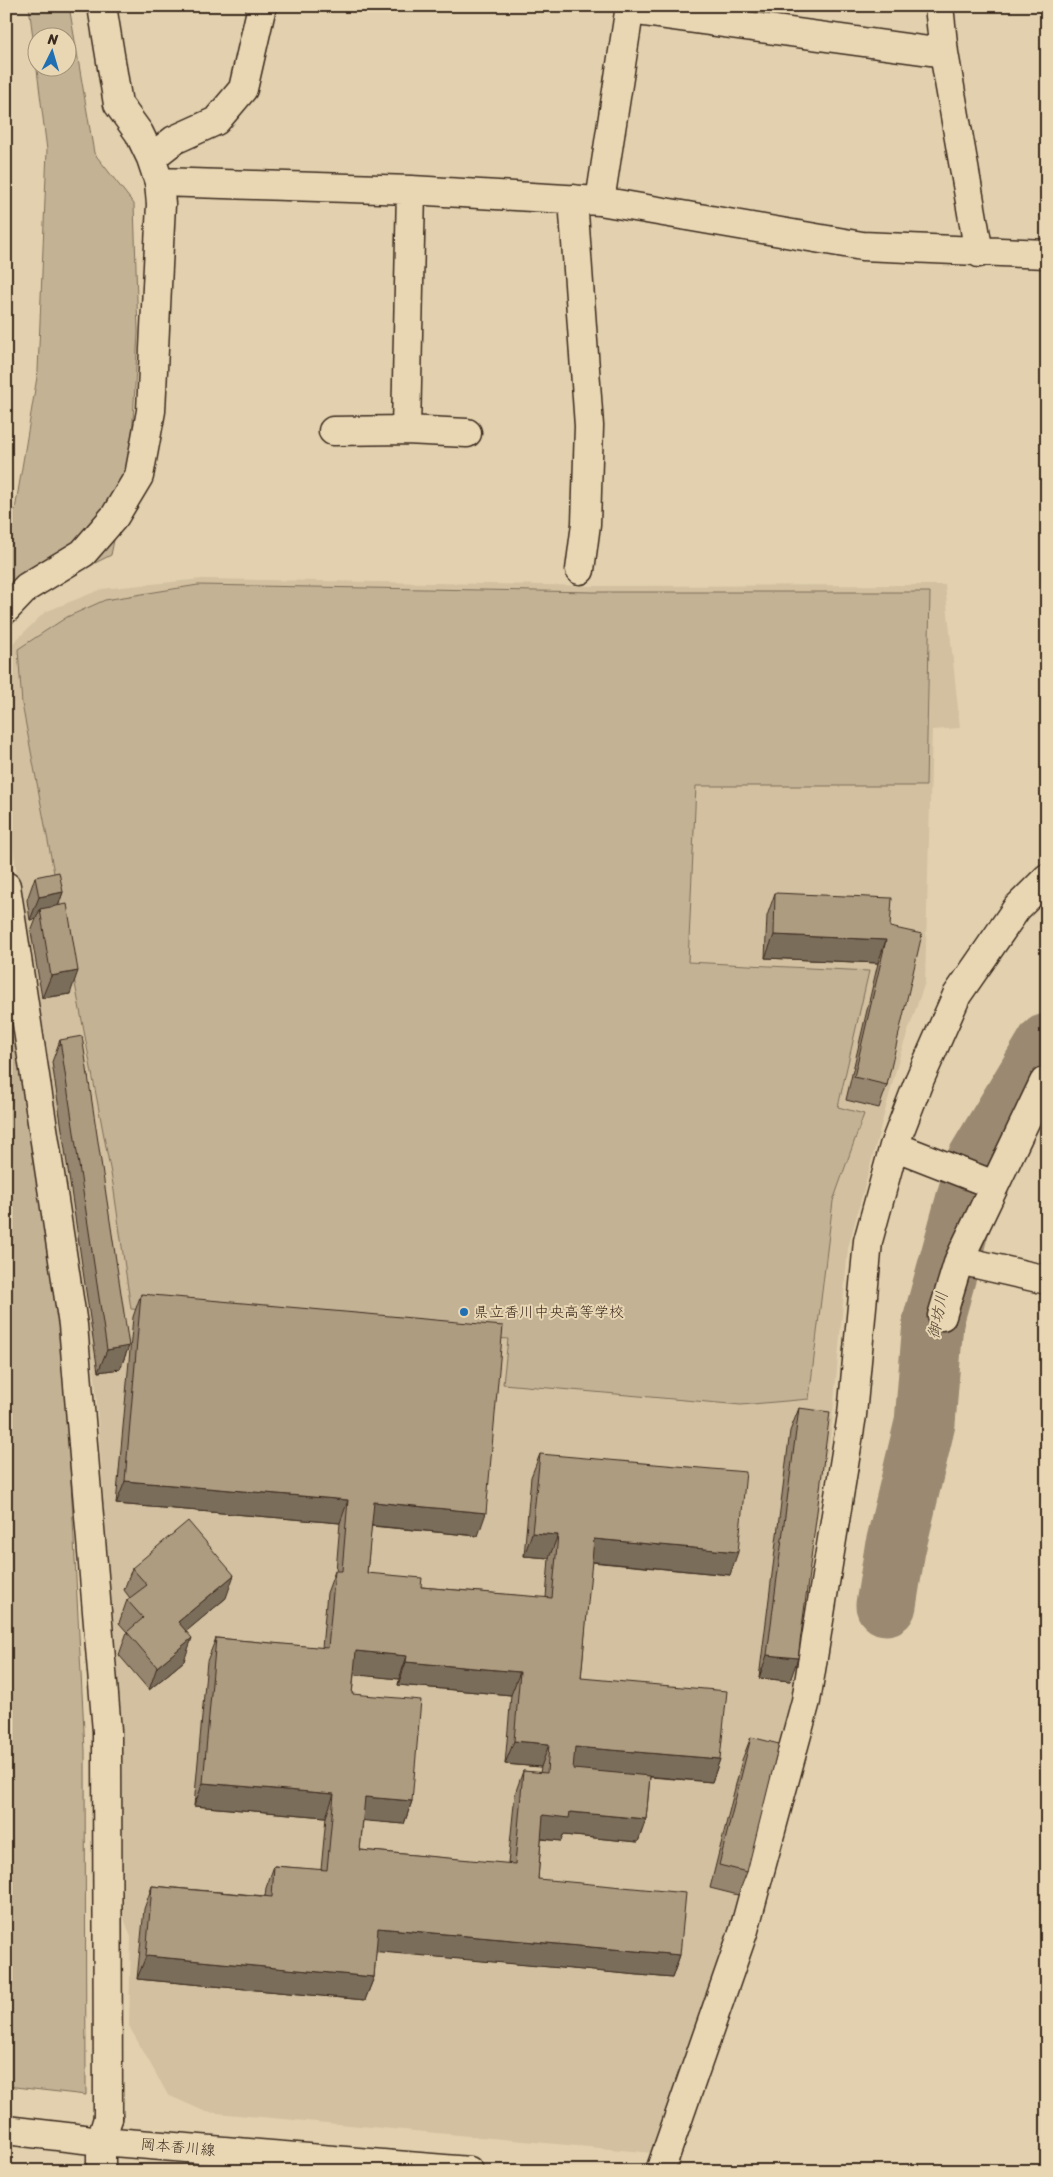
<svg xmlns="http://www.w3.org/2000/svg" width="1053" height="2177" font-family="Sriracha,'Klee One',sans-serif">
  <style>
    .built { fill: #d2c0a0 }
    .green { fill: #c3b294; stroke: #7f6e59; fill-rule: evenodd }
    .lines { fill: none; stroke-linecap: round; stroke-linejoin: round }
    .river { stroke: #9b8971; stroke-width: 61 }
    .minor-casing { stroke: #3b2a1e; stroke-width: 31 }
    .secondary-casing { stroke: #3b2a1e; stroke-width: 31 }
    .minor { stroke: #e9d7b4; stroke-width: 28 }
    .secondary { stroke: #e9d7b4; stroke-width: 28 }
    .wall { fill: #96866f; stroke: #3b2a1e; fill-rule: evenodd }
    .shaded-wall { fill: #7a6d5a; stroke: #3b2a1e }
    .building { fill: #ae9c81; stroke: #3b2a1e; fill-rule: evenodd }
    .poi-dot { fill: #1f6fb2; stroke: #e9d7b4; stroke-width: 2 }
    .labels { text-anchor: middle; stroke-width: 4; stroke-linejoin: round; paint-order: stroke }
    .poi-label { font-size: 15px; fill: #3b2a1e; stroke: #e9d7b4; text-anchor: start }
    .street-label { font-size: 15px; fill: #3b2a1e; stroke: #e9d7b4 }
    .water-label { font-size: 16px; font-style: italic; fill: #534233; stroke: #e9d7b4 }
  </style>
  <rect width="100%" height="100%" fill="#e2d0ae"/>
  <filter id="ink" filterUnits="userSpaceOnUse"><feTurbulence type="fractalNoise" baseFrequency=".02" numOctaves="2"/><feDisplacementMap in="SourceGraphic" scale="10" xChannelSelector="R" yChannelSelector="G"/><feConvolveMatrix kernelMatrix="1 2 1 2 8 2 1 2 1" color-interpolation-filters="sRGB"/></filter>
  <g filter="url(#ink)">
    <path class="built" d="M202 579 598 586 945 585 960 728 932 730 925 982 900 1055 848 1248 832 1424 792 1698 741 1905 654 2153 206 2112 168 2095 129 2026 131 1937 116 1897 120 1730 95 1377 6 803V650L45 612 102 589Z"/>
    <path class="green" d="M29 6H69L94 153 134 204 138 332 131 456 111 555 49 586 6 600V509L15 510 38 371 47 150ZM38 38H68V68H38Z
      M198 585 593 592H930L926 786H696L688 962 869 971 838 1107 864 1114 833 1201 809 1399 741 1405 503 1384 508 1339 131 1309 113 1184 22 704 18 649 67 617 105 600Z
      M6 954 63 1329 85 1750 86 2095 6 2086Z"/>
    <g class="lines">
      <path class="river" d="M886 1605 895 1549 925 1423 933 1322 977 1161 1047 1044"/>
      <g class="minor-casing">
        <path id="minor" d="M939 6 944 53 979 253
          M629 10 944 53
          M151 158 174 140 216 121 243 89 262 6
          M159 182 411 190 600 201 862 246 1047 254
          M573 199 589 426 586 524 580 570
          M600 201 630 6
          M406 430 411 190
          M333 431 406 430 467 433
          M6 609 27 587 83 553 115 516 139 476 151 411 161 204 159 182 151 158 139 133 118 104 102 6
          M6 886 73 1325 107 1731 108 2118
          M894 1146 994 1185
          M959 1260 1047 1280
          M942 1316 959 1260 1044 1082H1047
          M660 2171 744 1930 806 1701 852 1415 868 1241 894 1146 919 1081 957 995 1017 908 1047 878"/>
      </g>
      <g class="secondary-casing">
        <path id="secondary" d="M6 2130 101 2141 469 2171
          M101 2171V2141L108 2118"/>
      </g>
      <use href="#minor" class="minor"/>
      <use href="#secondary" class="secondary"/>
    </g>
    <path class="wall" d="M35 877 63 892 58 906 70 994 42 998 31 932 36 919 30 920 27 900Z
      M775 893 890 927 887 1085 879 1108 846 1100 878 963 765 958 767 916Z
      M60 1040 129 1346 120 1369 98 1372 52 1062Z
      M141 1294 478 1536 371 1526 367 1573 421 1587 546 1598 549 1558 524 1556 531 1477 540 1454 730 1575 591 1562 581 1678 720 1759 712 1782 650 1777 646 1819 638 1842 563 1835 561 1841 541 1839 538 1879 680 1955 672 1978 376 1951 374 1977 365 2000 137 1979 144 1909 152 1886 265 1896 266 1888 274 1866 321 1870 326 1817 194 1806 207 1661 216 1638 322 1648 327 1593 335 1571H336L340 1523 116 1504 133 1317ZM354 1674 399 1679 398 1685 511 1695 505 1764 541 1767 540 1773 523 1771 515 1794 508 1864 360 1850 363 1820 404 1824 412 1801 352 1694Z
      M799 1408 790 1681 759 1678 790 1431Z
      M132 1568 226 1598 186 1631 184 1661 149 1690 119 1655 127 1632 119 1623 127 1600 130 1598 124 1590Z
      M751 1737 747 1872 738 1895 710 1888 742 1760Z"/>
    <path class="shaded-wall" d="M63 892 55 915 40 909 36 919 30 920 39 897Z
      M774 935 886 940 878 963 765 958Z
      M78 971 70 994 42 998 51 976Z
      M129 1346 120 1369 98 1372 107 1350Z
      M125 1481 348 1500 340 1523 116 1504Z
      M374 1502 486 1513 478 1536 365 1525Z
      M532 1533 558 1535 549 1558 524 1556Z
      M594 1539 738 1552 730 1575 585 1561Z
      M234 1575 226 1598 170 1645 178 1622Z
      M192 1638 184 1661 149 1690 157 1667Z
      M356 1651 407 1656 399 1679 348 1674Z
      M767 1655 798 1658 790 1681 759 1678Z
      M406 1662 520 1672 511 1695 398 1685Z
      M514 1741 549 1744 541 1767 505 1764Z
      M575 1747 720 1759 712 1782 567 1769Z
      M203 1783 334 1794 326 1817 194 1806Z
      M365 1797 412 1801 404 1824 356 1820Z
      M570 1812 646 1819 638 1842 563 1835 561 1841 535 1838 543 1815Z
      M378 1928 680 1955 672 1978 370 1951Z
      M146 1956 374 1977 365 2000 137 1979Z"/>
    <path class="building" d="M59 872 63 892 39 897 35 877Z
      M775 893 892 898 890 927 922 934 887 1085 854 1077 886 940 774 935Z
      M67 904 78 971 51 976 40 909Z
      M82 1036 129 1346 107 1350 60 1040Z
      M141 1294 503 1326 486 1513 374 1502 367 1573 422 1578 421 1587 552 1598 558 1535 532 1533 540 1454 746 1472 738 1552 594 1539 581 1678 727 1691 720 1759 575 1747 573 1769 650 1776 646 1819 570 1812 569 1818 543 1815 538 1879 686 1893 680 1955 378 1928 374 1977 146 1956 152 1886 272 1897 274 1866 327 1870 334 1794 203 1783 216 1638 328 1648 335 1571H342L348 1500 125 1481ZM356 1651 407 1656 406 1662 520 1672 514 1741 549 1744 547 1773 523 1771 515 1864 360 1850 365 1797 412 1801 421 1700 352 1694Z
      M799 1408 830 1412 798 1658 767 1655Z
      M188 1521 234 1575 178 1622 192 1638 157 1667 127 1632 143 1618 127 1600 147 1585 132 1568Z
      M751 1737 779 1744 747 1872 719 1865Z"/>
  </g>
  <circle class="poi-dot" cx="464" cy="1312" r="5"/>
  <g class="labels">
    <g class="poi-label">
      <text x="474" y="1317">県立香川中央高等学校</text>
    </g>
    <g class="street-label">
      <text transform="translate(178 2147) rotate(5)" y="5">岡本香川線</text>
    </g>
    <g class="water-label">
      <text transform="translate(937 1315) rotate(-79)" y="6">御坊川</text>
    </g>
  </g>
  <rect width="1053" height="2177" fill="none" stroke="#e9d7b4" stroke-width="25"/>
  <rect x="12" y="12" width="1028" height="2152" fill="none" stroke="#3b2a1e" stroke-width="2" filter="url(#ink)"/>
  <g transform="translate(52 52) rotate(5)"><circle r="24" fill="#e9d7b4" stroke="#a39278"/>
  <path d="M0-4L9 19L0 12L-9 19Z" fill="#1f6fb2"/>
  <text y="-8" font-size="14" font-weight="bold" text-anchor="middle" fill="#3b2a1e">N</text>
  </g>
</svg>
